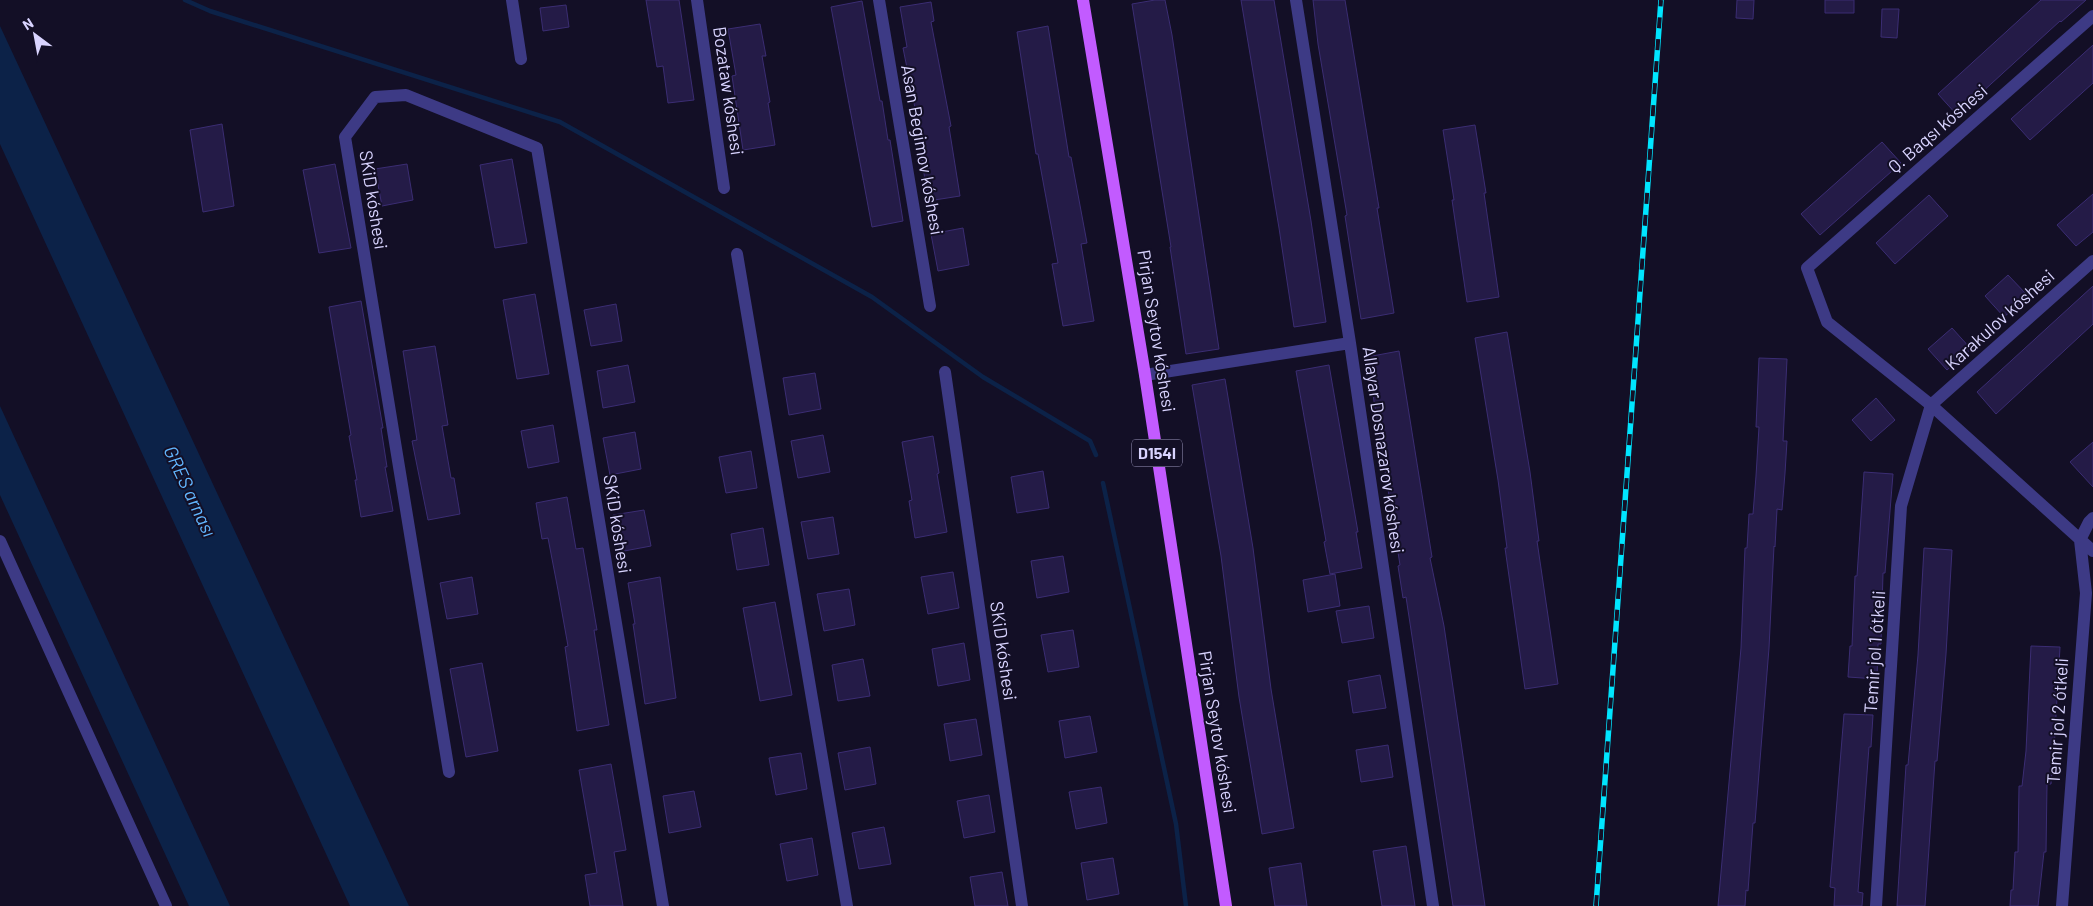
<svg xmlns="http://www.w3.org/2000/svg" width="2093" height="906" font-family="Barlow,sans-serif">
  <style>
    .water { fill: #0c2248 }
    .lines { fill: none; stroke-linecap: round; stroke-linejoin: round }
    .stream { stroke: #0c2248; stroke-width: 4.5 }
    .building { fill: #241b47; stroke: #3b2d73 }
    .street { stroke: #3d3a85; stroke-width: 12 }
    .primary { stroke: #c25bff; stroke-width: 12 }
    .rail-casing { stroke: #00e5ff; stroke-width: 5.5 }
    .rail { stroke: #130f26; stroke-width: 4; stroke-dasharray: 11; stroke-linecap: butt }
    .labels { text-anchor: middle; stroke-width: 4; stroke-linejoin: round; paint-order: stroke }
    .shield { fill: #130f26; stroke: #9e99be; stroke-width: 1 }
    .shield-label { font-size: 16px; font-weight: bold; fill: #d9d4ff }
    .street-label { font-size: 18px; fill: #d9d4ff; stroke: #130f26 }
    .water-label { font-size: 19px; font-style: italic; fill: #62b6ff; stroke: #130f26 }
  </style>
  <rect width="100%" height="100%" fill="#130f26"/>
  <path class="water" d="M0 26 409 906H350L0 144Z
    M0 406 230 906H189L0 495Z"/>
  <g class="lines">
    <path class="stream" d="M185 0 210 11 560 122 872 297 983 377 1090 441 1096 455
      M1103 483 1176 824 1186 906"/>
  </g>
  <path class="building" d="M646 0H679L694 100 668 103 663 66 657 67Z
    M1155 0H1165L1172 35 1219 349 1186 354 1170 247H1171L1132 4Z
    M1241 0H1274L1311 221 1326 322 1294 327 1279 228Z
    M1313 0H1345L1379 208H1377L1394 313 1361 319 1345 216 1347 215 1318 44Z
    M1737 0H1754L1753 19 1736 18Z
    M1825 0H1854V13H1825Z
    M2041 0H2086L2061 22 2060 21 1957 115 1938 94Z
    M862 1 880 101H882L888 140H890L903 221 872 227 831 7Z
    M931 2 934 21 931 22 951 126 949 127 960 196 928 201 919 139 921 138 903 48 907 47 900 7Z
    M566 5 569 27 543 31 540 8Z
    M1882 9H1899L1897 38 1881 37Z
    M760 24 766 56H762L770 102 768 103 775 145 743 150 732 76 736 75 728 29Z
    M1048 26 1069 157H1071L1087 243 1081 244 1094 321 1063 326 1052 264 1058 263 1038 154H1036L1017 32Z
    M2093 45V83L2030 140 2011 119Z
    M222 124 234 206 203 212 190 130Z
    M1475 125 1486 193H1484L1499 297 1467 302 1452 200H1454L1443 130Z
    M1882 142 1901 163 1820 235 1801 214Z
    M512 159 527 243 495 248 480 165Z
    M335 164 351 248 319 253 303 170Z
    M407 164 413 200 382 206 375 169Z
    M2093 194V232L2076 246 2057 225Z
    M1929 195 1948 216 1895 264 1876 243Z
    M963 228 969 265 938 271 931 234Z
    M2008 275 2028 296 2004 317 1985 296Z
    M2093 286V324L1996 414 1977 392Z
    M535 294 549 374 517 379 503 300Z
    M361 301 383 428H381L387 467H385L393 511 361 517 355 480H357L349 436 351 435 329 307Z
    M616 304 622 341 591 346 584 310Z
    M1952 328 1971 349 1947 370 1928 349Z
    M1507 332 1530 472 1539 541H1537L1558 684 1525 689 1505 548H1507L1498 480 1475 338Z
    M435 346 448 425 442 426 451 478H454L460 514 428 520 412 441 417 440 403 351Z
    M1399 351 1432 557 1430 558 1444 626 1485 906H1453L1406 597 1403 598 1398 566 1400 565 1367 357Z
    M1759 358 1787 359 1783 441H1787L1785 473 1782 510 1777 509 1775 547 1774 546 1769 648 1755 823H1753L1748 891 1746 890 1745 906H1718L1741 648 1745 548H1747L1749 514H1753L1756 476 1759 427H1756Z
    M628 365 635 402 603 408 597 371Z
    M1329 365 1358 532H1356L1362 568 1330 574 1324 542 1326 541 1296 371Z
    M815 373 821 409 789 415 783 378Z
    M1225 379 1253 548 1271 689 1294 828 1262 834 1239 697 1221 556 1192 385Z
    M1876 398 1895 420 1871 441 1852 420Z
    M553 425 559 462 528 468 521 431Z
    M635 432 641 469 610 475 603 438Z
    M823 435 830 472 798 478 791 441Z
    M933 436 939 473 937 474 947 532 915 538 909 501 912 500 902 442Z
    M2093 442V487L2070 462Z
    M751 451 757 488 726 493 719 457Z
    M1043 471 1049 508 1017 513 1011 477Z
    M1864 472 1893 474 1885 573H1883L1881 644H1878L1877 679 1848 677 1850 646H1852L1855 576H1857Z
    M567 497 576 549 583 548 597 630H594L609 725 577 731 565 647 568 646 558 590 548 538 542 539 536 503Z
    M644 510 651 546 619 552 613 515Z
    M833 517 839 554 808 559 801 522Z
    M763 528 769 565 737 570 731 534Z
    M1924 548 1952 550 1946 654 1937 761H1935L1925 906H1897L1906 765H1908L1918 655Z
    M1063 556 1069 592 1037 598 1031 561Z
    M953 572 959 608 928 614 921 577Z
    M1335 574 1340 606 1308 612 1303 580Z
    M472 577 478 614 447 619 440 583Z
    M660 577 676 698 645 704 633 624H635L628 583Z
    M849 589 855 625 824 631 817 594Z
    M775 602 792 695 760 701 743 608Z
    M1369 606 1374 638 1342 643 1336 611Z
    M1073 630 1079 667 1048 672 1041 635Z
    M964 643 970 680 938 686 932 649Z
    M2031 646 2060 647 2054 750 2051 784H2047L2046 852H2044L2038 906H2010L2011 890H2013L2015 852H2018L2019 786H2022L2026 751Z
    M863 659 870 696 838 701 832 665Z
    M482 663 498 751 466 757 450 669Z
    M1380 675 1386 708 1353 713 1348 681Z
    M1844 714 1873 715 1871 747H1869L1858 892 1863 893 1862 906H1834L1835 888 1830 887Z
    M1090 716 1097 752 1065 758 1059 721Z
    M976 719 982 755 950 761 944 724Z
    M1388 745 1393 777 1361 782 1356 750Z
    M870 747 876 784 845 790 838 753Z
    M801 753 807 789 776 795 769 758Z
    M611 764 626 850 614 852 623 906H590L585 875 597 873 579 770Z
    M1101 787 1107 823 1076 829 1069 792Z
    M694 791 701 827 669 833 663 796Z
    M989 795 995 832 964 838 957 801Z
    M884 827 891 864 859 869 852 833Z
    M812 838 818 875 787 881 780 844Z
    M1406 846 1415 906H1382L1373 851Z
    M1113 858 1119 894 1087 900 1081 863Z
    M1301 863 1307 906H1275L1269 868Z
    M1002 872 1008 906H975L970 877Z"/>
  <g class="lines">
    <path class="street" d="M512 0 521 59
      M697 0 724 188
      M879 0 930 306
      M1296 0 1350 343 1433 906
      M2093 16 1807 268 1827 322 1931 405 2093 551
      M737 254 847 906
      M945 372 1022 906
      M1145 375 1350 343
      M0 541 166 906
      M449 772 345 137 375 97 406 95 537 148 663 906
      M1876 906 1901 506 1931 405 2093 261
      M2062 906 2086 593 2080 540 2089 522 2093 518"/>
    <path class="primary" d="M1083 0 1145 375 1226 906"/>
    <g class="rail-casing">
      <path id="rail" d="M1596 906 1661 0"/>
    </g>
    <use href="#rail" class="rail"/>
  </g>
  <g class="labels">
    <rect class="shield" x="1132" y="439.5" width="50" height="27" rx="4"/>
    <g class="shield-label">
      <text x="1157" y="459">D154l</text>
    </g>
    <g class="street-label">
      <text transform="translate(728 91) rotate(82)" y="6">Bozataw kóshesi</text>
      <text transform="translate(1938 129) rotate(-41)" y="6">Q. Baqsı kóshesi</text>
      <text transform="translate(922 150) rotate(80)" y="6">Asan Begimov kóshesi</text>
      <text transform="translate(373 200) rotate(81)" y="6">SKiD kóshesi</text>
      <text transform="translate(2000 320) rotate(-42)" y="6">Karakulov kóshesi</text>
      <text transform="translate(1156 331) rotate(81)" y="6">Pirjan Seytov kóshesi</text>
      <text transform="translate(1383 450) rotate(82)" y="6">Allayar Dosnazarov kóshesi</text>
      <text transform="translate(617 524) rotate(81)" y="6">SKiD kóshesi</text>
      <text transform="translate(1003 651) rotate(82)" y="6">SKiD kóshesi</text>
      <text transform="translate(1875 652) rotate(-86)" y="6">Temir jol 1 ótkeli</text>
      <text transform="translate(2058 721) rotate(-86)" y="6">Temir jol 2 ótkeli</text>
      <text transform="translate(1217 732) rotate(81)" y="6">Pirjan Seytov kóshesi</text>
    </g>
    <g class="water-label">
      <text transform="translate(190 491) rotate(65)" y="7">GRES arnası</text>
    </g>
  </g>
  <g transform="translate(35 35) rotate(328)" stroke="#130f26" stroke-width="4" paint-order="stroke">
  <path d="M0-4L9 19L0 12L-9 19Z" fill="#d9d4ff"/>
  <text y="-8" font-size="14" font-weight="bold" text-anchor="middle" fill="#d9d4ff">N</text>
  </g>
</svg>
